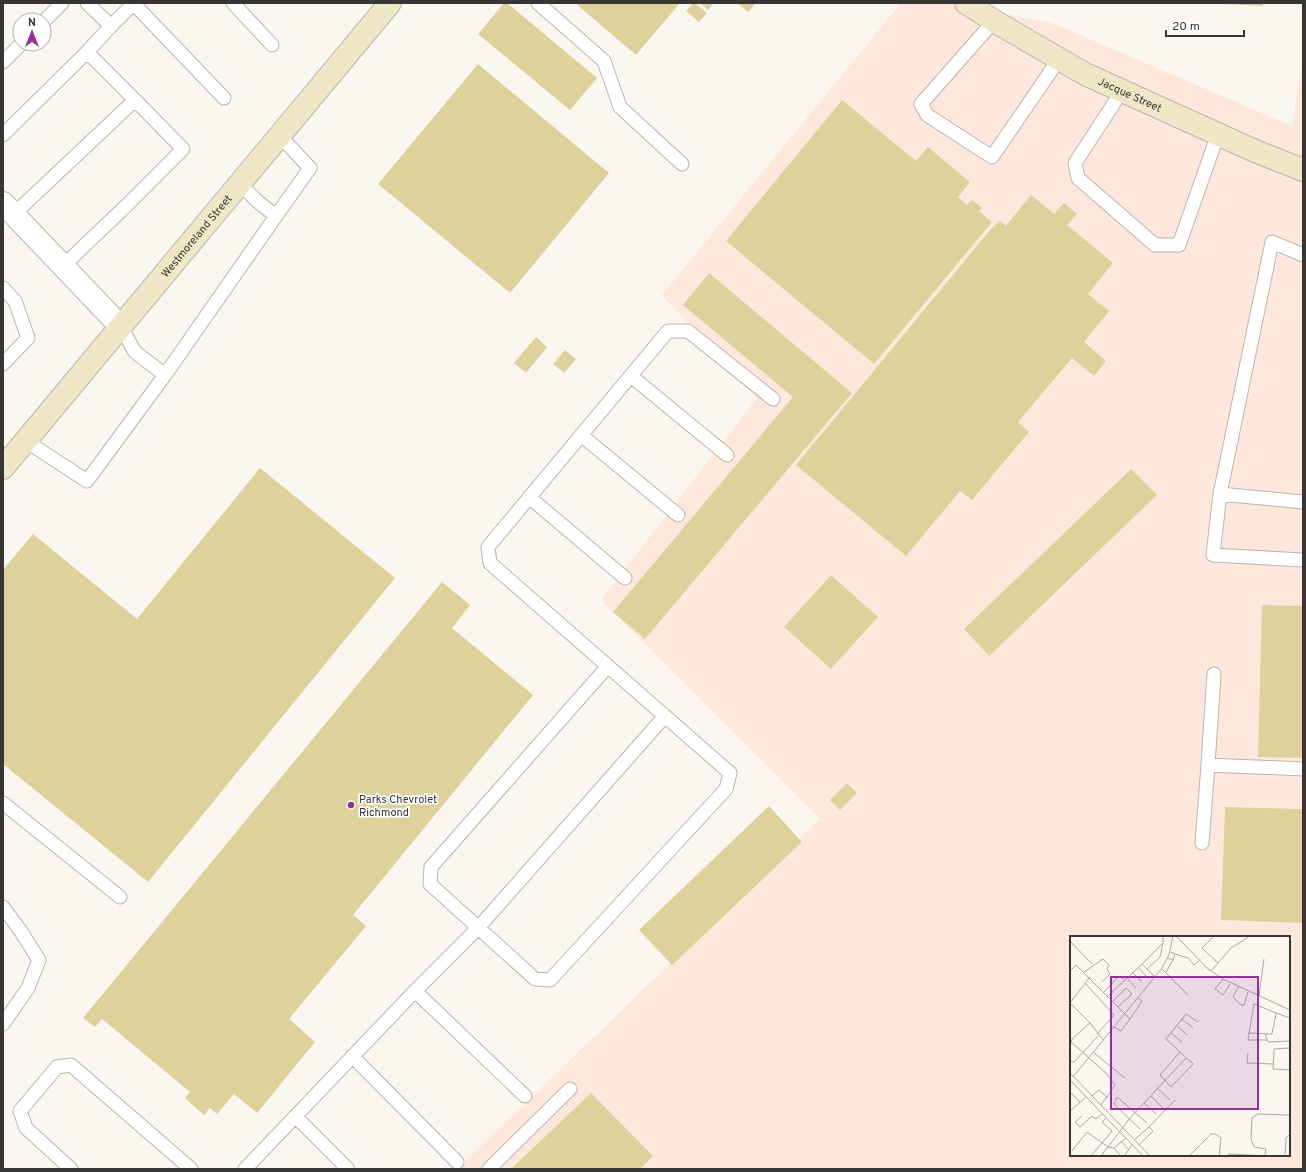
<svg xmlns="http://www.w3.org/2000/svg" width="1306" height="1172" font-family="Overpass,sans-serif">
  <style>
    .industrial { fill: #ffe7dc; fill-rule: evenodd }
    .building { fill: #dfd19b }
    .lines { fill: none; stroke-linecap: round; stroke-linejoin: round }
    .lane-casing { stroke: #b8b6b0; stroke-width: 15 }
    .street-casing { stroke: #b8b6b0; stroke-width: 24 }
    .secondary-casing { stroke: #b8b6b0; stroke-width: 24 }
    .lane { stroke: #fff; stroke-width: 13 }
    .street { stroke: #fff; stroke-width: 22 }
    .secondary { stroke: #f0e7c6; stroke-width: 22 }
    .poi-dot { fill: #933198; stroke: #fff; stroke-width: 1.5 }
    .labels { text-anchor: middle; stroke-width: 3.5; stroke-linejoin: round; paint-order: stroke }
    .street-label { font-size: 11px; fill: #373634; stroke: #fff }
    .poi-label { font-size: 11px; fill: #373634; stroke: #fff; text-anchor: start }
    .inset-road { fill: none; stroke: #abaaa5; stroke-width: 1 }
    .view { fill: #933198; fill-opacity: 0.15; stroke: #933198; stroke-width: 2 }
    .inset-edge { fill: none; stroke: #373634; stroke-width: 2 }
  </style>
  <rect width="100%" height="100%" fill="#f9f7f0"/>
  <path class="industrial" d="M901 3H945L1052 23 1292 126 1303 56V1169H457L820 819 601 600 757 398 662 295ZM1071 937H1289V1155H1071Z"/>
  <path class="building" d="M504 3H507L597 78 570 110 478 34Z
    M575 3H680L636 55Z
    M693 3H695L707 13 699 22 686 11Z
    M700 3H714L708 10Z
    M737 3H756L748 12Z
    M1223 3H1263V6L1223 4Z
    M478 64 609 173 510 293 378 184Z
    M842 100 916 161 928 147 970 182 958 197 967 205 972 200 982 208 979 211 992 222 874 364 726 241Z
    M1031 195 1054 214 1064 203 1077 214 1067 225 1113 263 1088 294 1109 311 1084 342 1106 361 1094 376 1072 358 1018 422 1029 432 972 500 960 491 906 556 796 465 991 229 1000 221 1006 226Z
    M709 273 852 393 645 639 613 612 793 397 683 305Z
    M536 337 547 347 526 373 514 363Z
    M565 350 576 359 564 373 553 364Z
    M260 468 395 578 148 882 3 764V570L33 534 137 619Z
    M1131 469 1157 495 989 656 964 629Z
    M831 575 878 617 831 669 784 627Z
    M442 582 470 605 452 628 533 695 353 915 366 926 289 1019 315 1042 257 1113 234 1094 217 1114 210 1108 204 1115 185 1098 190 1092 102 1019 95 1027 83 1018Z
    M1262 605 1303 606V758L1258 757Z
    M847 783 857 793 840 810 830 800Z
    M769 806 802 842 672 965 639 930Z
    M1225 807 1303 809V923L1221 920Z
    M591 1093 653 1156 640 1169H511Z"/>
  <g class="lines">
    <g class="lane-casing">
      <path id="lane" d="M87 3 111 26
        M133 3 224 98
        M233 3 272 45
        M538 3 604 61 620 107 682 164
        M44 21 62 3
        M994 21 921 104 927 115 992 157 1059 59
        M87 52 135 100
        M3 62 21 44
        M1122 91 1075 163 1078 178 1155 245H1179L1218 134
        M3 135 87 52 111 26 134 3
        M14 214 135 100 183 149 126 206 63 266
        M276 216 310 168 280 136
        M1303 255 1272 242 1220 494 1303 502
        M3 288 15 301 28 338 3 364
        M165 375 276 216 257 201 240 184
        M631 376 727 455
        M581 435 678 515
        M26 441 87 481 165 375 135 352 121 327
        M1220 494 1213 555 1303 560
        M529 497 625 578
        M608 666 431 867 430 884 535 979 550 980 726 789 730 773 490 563 488 547 668 331H688L773 399
        M1214 674 1208 765 1303 769
        M3 803 120 897
        M1202 843 1208 765
        M3 907 20 930 39 960 28 988 3 1024
        M415 991 525 1096
        M352 1056 457 1162
        M295 1116 348 1169
        M71 1169 26 1128 20 1111 57 1067 71 1065 191 1169
        M245 1169 415 991 478 928 665 716
        M489 1169 570 1089"/>
    </g>
    <g class="street-casing">
      <path id="street" d="M3 203 121 327"/>
    </g>
    <g class="secondary-casing">
      <g id="secondary">
        <path id="s1" d="M966 3 994 21 1085 74 1255 151 1303 170"/>
        <path id="s2" d="M3 468 390 3"/>
      </g>
    </g>
    <use href="#lane" class="lane"/>
    <use href="#street" class="street"/>
    <use href="#secondary" class="secondary"/>
  </g>
  <circle class="poi-dot" cx="351" cy="805" r="4"/>
  <g class="labels">
    <g class="street-label">
      <text dy="4" stroke="none"><textPath href="#s1" startOffset="188">Jacque Street</textPath></text>
      <text dy="4" stroke="none"><textPath href="#s2" startOffset="302">Westmoreland Street</textPath></text>
    </g>
    <g class="poi-label">
      <text x="359" y="803">Parks Chevrolet<tspan x="359" dy="13">Richmond</tspan></text>
    </g>
  </g>
  <g transform="translate(1070 936)">
    <rect width="220" height="220" fill="#f9f7f0"/>
    <path class="inset-road" d="M106 0 137 32 153 43 220 74M144 0 132 12 148 27M0 5 22 28M105 18 118 22 124 29 129 25M98 22 103 24 105 18 100 16M68 31 76 40M77 33 90 21 93 7M92 33 118 59M0 35 6 29 60 83 51 95 44 91M141 35 161 12 180 0M14 36 33 23 39 29 37 33 40 38 32 46M62 36 72 46M96 36 103 24M56 41 66 52M85 41 72 28 93 7V0M153 43 145 53 153 59 160 48M15 47 44 79 27 98M168 51 163 61 171 69H174L178 56M34 56 49 40 54 44M38 60 72 28M189 60 194 23M43 65 56 52 62 58 48 71M0 67 20 41M0 67 20 87M184 68 206 77 202 98 179 97ZM206 77 220 82M60 83 72 65 68 62M112 83 123 92M107 90 117 99M101 97 112 106M179 97 178 104H197M195 98 198 106 220 105M1 106 36 137 45 149 31 169M0 110 2 103 20 87 33 104M220 112 204 113 203 133 220 134M23 116 55 142M110 116 90 139 101 151 123 128 96 103 116 78 128 86M178 117 177 127 204 128M0 125 4 126 28 100M0 137 80 220M3 141 92 32 99 19 103 0M0 144 73 220M88 153 100 164M1 157 10 166M22 160 29 154 38 162M81 160 93 172M74 167 86 178M0 175 16 161M12 180 5 186 10 191 22 180 26 183 32 178M79 191 105 164M70 193 44 168 47 161 77 187M64 204 79 191 83 195 69 209M51 205 59 214M44 212 56 202M2 215 17 196 38 211 44 212 51 220M158 218 199 220M195 219 196 213 184 211 181 203 182 182 188 178 220 179M21 220 42 195 32 186 36 182M31 220 60 182 116 122M54 220 62 209M119 220 141 198H145L151 202 149 220M215 220 216 202 220 198"/>
    <path class="view" d="M41 41H188V173H41Z"/>
    <rect width="220" height="220" class="inset-edge"/>
  </g>
  <rect width="1306" height="1172" fill="none" stroke="#373634" stroke-width="8"/>
  <g transform="translate(32 32)"><circle r="19" fill="#ffffff" stroke="#afafae"/>
  <path d="M0-3L7 15L0 10L-7 15Z" fill="#933198"/>
  <text y="-6" font-size="11" font-weight="bold" text-anchor="middle" fill="#373634">N</text>
  </g>
  <path d="M1166 30v6h78v-6" fill="none" stroke="#373634" stroke-width="2"/>
  <text x="1172" y="30" font-size="12" fill="#373634" stroke="#ffffff" stroke-width="3" paint-order="stroke">20 m</text>
</svg>
